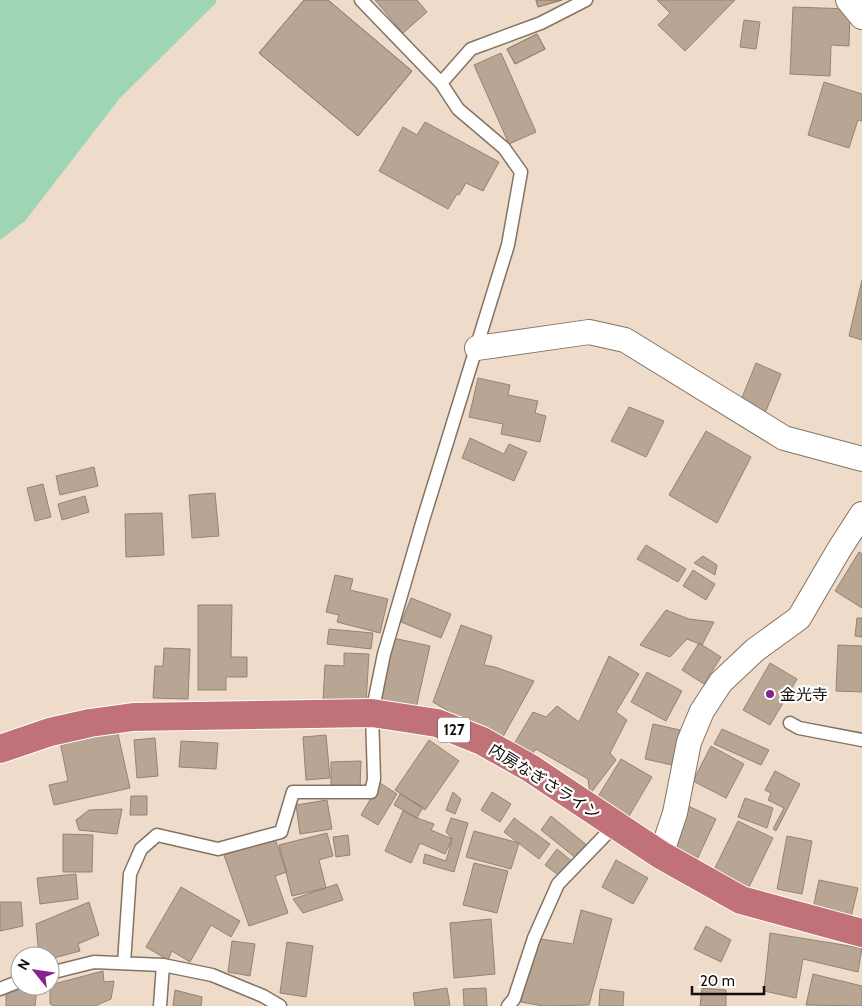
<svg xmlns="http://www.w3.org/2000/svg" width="862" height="1006" font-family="Cabin,'Noto Sans JP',sans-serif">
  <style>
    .green { fill: #9ed6b5 }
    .building { fill: #b8a594; stroke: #958372 }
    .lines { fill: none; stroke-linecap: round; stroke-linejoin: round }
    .lane-casing { stroke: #847362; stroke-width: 15 }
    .street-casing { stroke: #847362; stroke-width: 26 }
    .highway-casing { stroke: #fff; stroke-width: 30 }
    .lane { stroke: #fff; stroke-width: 12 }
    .street { stroke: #fff; stroke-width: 24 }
    .highway { stroke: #c07278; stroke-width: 28 }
    .poi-dot { fill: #86228a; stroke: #fff; stroke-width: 2 }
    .labels { text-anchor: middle; stroke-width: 4.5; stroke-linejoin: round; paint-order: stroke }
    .shield { fill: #fff; stroke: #5b5652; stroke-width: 1 }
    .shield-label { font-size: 15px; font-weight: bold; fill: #150e08 }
    .poi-label { font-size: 16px; fill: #150e08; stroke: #fff; text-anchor: start }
    .street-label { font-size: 16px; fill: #150e08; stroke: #fff }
  </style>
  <rect width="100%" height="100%" fill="#efdbc9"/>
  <path class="green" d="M0 0H216V3L120 98 25 221 0 240Z"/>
  <path class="building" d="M304 0H328L412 71 358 136 259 53Z
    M304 0H328L412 71 358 136 259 53Z
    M375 0H417L427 12 403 33Z
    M536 0H562L538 7Z
    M536 0H562L538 7Z
    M657 0H735L685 51 658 25 670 13Z
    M793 7 850 9 849 46 831 45 830 76 790 74Z
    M744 20 760 22 756 49 740 47Z
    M537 34 545 49 515 64 507 49Z
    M537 34 545 49 515 64 507 49Z
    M501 53 536 132 509 144 474 65Z
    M824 82 862 94V121L858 120 849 148 808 135Z
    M425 122 499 162 483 191 466 183 459 195 457 194 448 209 379 171 403 127 417 135Z
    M862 280V340L849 336Z
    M756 363 781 374 764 416 739 405Z
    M478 378 510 385 508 395 538 401 535 413 546 416 540 442 501 434 503 424 469 417Z
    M629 407 664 421 646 457 611 441Z
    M706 431 751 457 717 523 669 495Z
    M470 438 504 454 509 444 527 452 514 481 462 458Z
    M94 467 98 486 60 495 56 476Z
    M43 484 51 517 35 521 27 488Z
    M215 493 219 536 192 538 189 495Z
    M85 496 89 512 62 520 58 504Z
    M162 513 164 555 126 557 125 514Z
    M646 545 686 569 678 582 637 559Z
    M859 552 862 554V608L835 591Z
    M703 556 717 565 715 575 694 563Z
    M693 570 715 584 706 600 683 586Z
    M335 575 353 579 350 590 388 599 380 633 337 622 339 615 326 612Z
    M411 598 451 614 441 638 401 622Z
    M198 605H232L231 657H247V677H226V690H198Z
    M666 610 689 619 714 622 702 645 687 639 670 657 640 645Z
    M857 618H862V637L855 636Z
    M461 625 492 636 484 665 495 667 534 681 500 742 433 702Z
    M329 629 373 633 371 649 327 644Z
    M393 638 430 646 416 708 379 700Z
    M699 643 721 657 704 684 682 670Z
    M838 645 862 646V692L836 691Z
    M164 648 190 649 188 699 153 698 155 666H163Z
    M344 653 369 654 366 703 323 700 325 665 344 666Z
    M609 656 639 674 616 712 627 720 610 753 616 760 590 794 588 779 536 749 527 760 511 749 533 712 546 717 557 706 579 722Z
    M770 663 797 679 770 725 743 710Z
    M647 672 682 691 666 721 631 702Z
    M653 724 680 730 672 765 645 759Z
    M116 725 130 788 54 805 49 785 68 781 59 737Z
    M722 729 769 750 761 765 714 744Z
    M326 735 330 778 306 780 303 737Z
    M155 738 158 776 137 778 134 740Z
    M429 740 459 761 425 810 395 790Z
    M181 741 218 743 216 769 179 767Z
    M711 746 744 764 726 798 693 781Z
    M621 759 652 777 626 821 594 803Z
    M361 761 360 789H331V762Z
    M775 771 800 784 776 831 773 829 784 808 768 800 771 793 765 790Z
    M380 783 397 794 378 825 361 815Z
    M453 792 461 799 455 814 446 810Z
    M492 792 511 804 500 822 481 810Z
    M400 794 423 807 417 818 394 805Z
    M131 796H147V815H130Z
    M745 798 773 808 767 828 738 817Z
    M327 800 332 829 300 834 296 805Z
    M686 805 716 819 694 866 664 852Z
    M122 809 117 834 79 830 76 820 89 810Z
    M403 811 417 818 434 824 431 830 452 839 445 854 420 843 411 863 385 851Z
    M551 816 588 846 577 859 541 830Z
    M451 818 468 823 454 872 423 863 425 854 446 861 452 839 446 832Z
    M514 818 550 844 539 859 504 832Z
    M738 821 773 838 746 893 711 876Z
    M474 831 519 843 511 869 466 857Z
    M327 833 333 856 319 860 326 888 292 896 279 845Z
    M63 834 93 835 92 872H63Z
    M348 835 350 855 336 857 333 837Z
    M274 836 287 872 275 876 288 913 249 926 224 855Z
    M787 836 812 841 802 894 777 889Z
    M557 849 573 862 561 877 545 865Z
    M616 860 648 878 633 904 602 887Z
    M474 863 508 871 497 913 463 905Z
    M76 874 78 899 40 904 37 878Z
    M819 880 858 888 850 921 812 913Z
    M337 884 343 900 303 913 293 899Z
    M181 887 240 921 231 937 211 925 190 962 172 951 168 960 146 947Z
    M0 902H21L23 926 0 931Z
    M89 902 99 935 78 944 80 951 50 959V956H39L36 924Z
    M581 910 612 919 589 1005 543 1006 521 1002 534 938 573 944Z
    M491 919 495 974 454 978 450 923Z
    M706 926 731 940 721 962 694 949Z
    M770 933 862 948 858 972 803 959 796 998 764 991Z
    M232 941 255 944 250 976 228 972Z
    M287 942 313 946 306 997 280 993Z
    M103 971 104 982 114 981 111 999 95 1006H54L50 1004V985Z
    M813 974 862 986V1006L806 1005Z
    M27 986H37L35 1006H6V994Z
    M447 988 450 1006H415L413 993Z
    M486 988 487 1006H464L463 989Z
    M702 988 726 990V1006H700Z
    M600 989 624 992 623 1006H599Z
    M175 990 202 997 201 1006H173Z"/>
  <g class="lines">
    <g class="lane-casing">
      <path id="lane" d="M441 83 471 49 541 23 586 0
        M790 723 799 728 862 740
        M124 963 130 874 141 849 157 835 218 849 281 832 293 792H371L374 779 372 713 384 654 423 520 508 245 521 172 504 148 458 109 441 83 361 0
        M50 973 94 962 163 965 212 975 263 996 280 1006
        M0 989 20 981
        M160 1006 163 965
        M508 1006 514 999 534 938 558 884 615 825"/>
    </g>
    <g class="street-casing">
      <path id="street" d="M848 0 862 17
        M477 348 589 332 625 340 784 438 862 459
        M661 855 675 813 689 742 702 711 721 682 755 650 799 618 840 548 862 514"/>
    </g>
    <g class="highway-casing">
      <path id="highway" d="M0 749 50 732 90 723 133 717 372 713 437 723 482 741 530 768 661 855 741 900 862 933"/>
    </g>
    <use href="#lane" class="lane"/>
    <use href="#street" class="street"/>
    <use href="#highway" class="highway"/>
  </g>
  <circle class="poi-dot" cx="770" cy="694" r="5"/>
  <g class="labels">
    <rect class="shield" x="438" y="717.5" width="32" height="25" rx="4"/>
    <g class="shield-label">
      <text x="454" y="735">127</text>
    </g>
    <g class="poi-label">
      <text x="780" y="700">金光寺</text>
    </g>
    <g class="street-label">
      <text transform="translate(545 781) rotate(32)" y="6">内房なぎさライン</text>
    </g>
  </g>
  <g transform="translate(35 971) rotate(300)"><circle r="24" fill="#ffffff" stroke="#a19f9c"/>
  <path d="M0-4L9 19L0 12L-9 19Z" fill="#86228a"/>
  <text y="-8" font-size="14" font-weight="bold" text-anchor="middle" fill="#150e08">N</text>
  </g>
  <path d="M692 986v8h72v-8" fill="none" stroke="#150e08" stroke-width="2.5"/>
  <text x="700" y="986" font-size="15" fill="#150e08" stroke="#ffffff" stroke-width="4" paint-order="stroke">20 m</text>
</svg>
